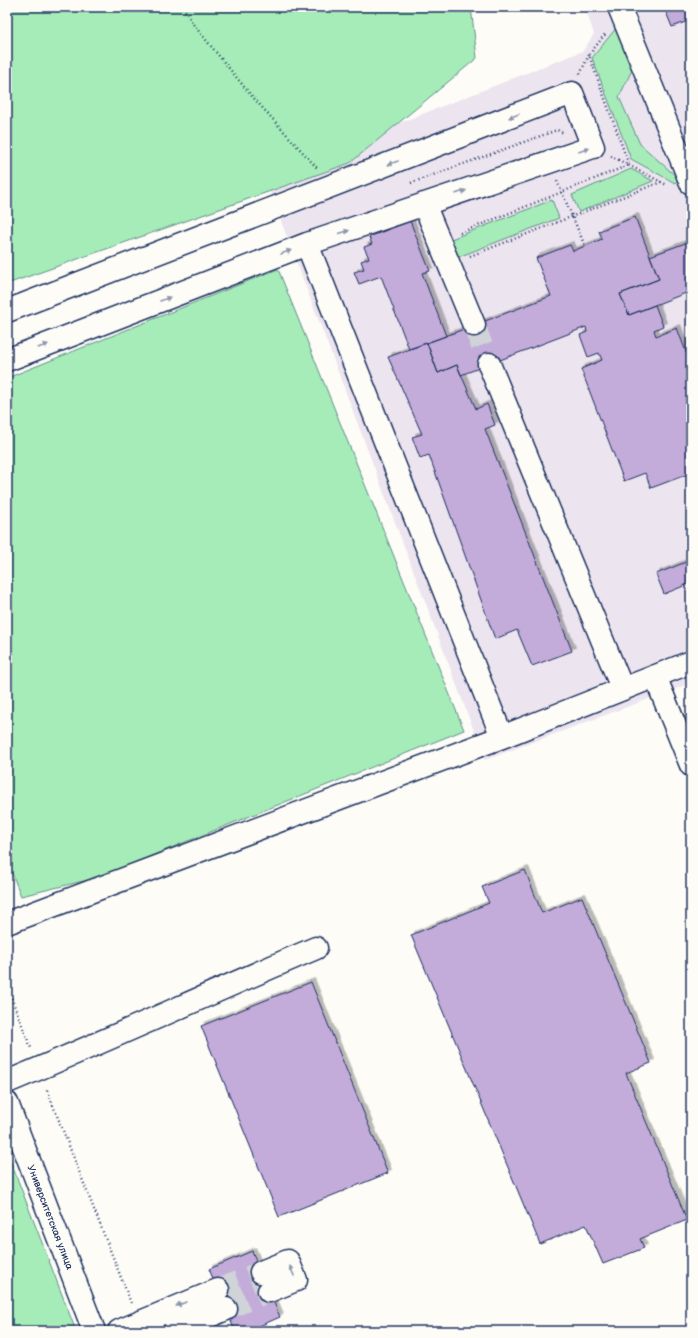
<svg xmlns="http://www.w3.org/2000/svg" width="698" height="1338" font-family="'Balsamiq Sans',sans-serif">
  <style>
    .built { fill: #ece4ee }
    .green { fill: #a6ecb8; stroke: #608e8b }
    .building { fill: #c3abda; stroke: #1b2f5e; filter: url(#shadow) }
    .lines { fill: none; stroke-linecap: round; stroke-linejoin: round }
    .minor-tunnel { stroke: #d0d3d8; stroke-width: 22; stroke-dasharray: 22 11; stroke-linecap: butt }
    .minor-casing { stroke: #1b2f5e; stroke-width: 25 }
    .path { stroke: #1b2f5e; stroke-width: 2.5; stroke-dasharray: 1 3; stroke-linecap: butt }
    .minor { stroke: #fdfcf7; stroke-width: 22 }
    .oneway { fill: #8c96aa }
    .labels { text-anchor: middle; stroke-width: 3.5; stroke-linejoin: round; paint-order: stroke }
    .street-label { font-size: 10px; fill: #1b2f5e; stroke: #fdfcf7 }
  </style>
  <defs>
    <filter id="shadow"><feDropShadow dx="3.5" dy="-3.5" stdDeviation="0" flood-color="#0004"/></filter>
  </defs>
  <rect width="100%" height="100%" fill="#fdfcf7"/>
  <filter id="ink" filterUnits="userSpaceOnUse"><feTurbulence type="fractalNoise" baseFrequency=".025" numOctaves="2"/><feDisplacementMap in="SourceGraphic" scale="8" xChannelSelector="R" yChannelSelector="G"/><feConvolveMatrix kernelMatrix="1 2 1 2 8 2 1 2 1" color-interpolation-filters="sRGB"/></filter>
  <g filter="url(#ink)">
    <path class="built" d="M585 7H691V683L485 760 264 176 583 51 594 34Z"/>
    <path class="green" d="M7 7H471L477 58 350 163 7 284Z
      M617 27 632 70 619 97 640 144 679 179 675 183 631 159 592 58Z
      M631 169 653 181 579 212 572 195Z
      M552 200 559 218 453 259 446 241Z
      M278 269 464 730 96 878 21 896 7 861V378Z
      M7 1152 76 1331H7Z"/>
    <path class="building" d="M664 7H691V20L672 27Z
      M635 217 659 279 620 294 629 315 655 305 663 326 654 330 656 336 677 328 691 365V473L651 488 645 473 624 481 581 369 602 360 599 353 588 357 580 335 587 332 586 327 461 375 457 365 438 373 427 343 551 296 536 258 570 245 573 251 602 239 599 231Z
      M410 221 430 271 422 273 446 336 409 349 381 276 359 284 354 272 364 269 361 261 369 258 364 247 372 244 369 237Z
      M691 241V291L629 315 620 294 659 279 650 256Z
      M427 343 438 373 457 365 476 409 487 404 495 425 485 429 572 651 532 666 517 630 495 639 429 455 420 458 412 437 422 434 388 357Z
      M686 562 691 575V583L664 594 656 574Z
      M525 870 542 913 582 897 651 1063 626 1073 687 1220 640 1239 644 1248 603 1264 586 1225 540 1244 411 935 489 903 482 887Z
      M311 982 388 1173 279 1217 201 1026Z
      M252 1251 280 1317 248 1331H235L209 1269Z"/>
    <g class="lines">
      <path class="minor-tunnel" d="M474 325 489 364
        M218 1290 261 1272
        M226 1309 269 1291"/>
      <g class="minor-casing">
        <path id="minor" d="M619 7 691 183
          M424 204 474 325
          M307 244 502 737
          M7 311 572 93 593 147 307 244 7 360
          M489 364 622 688
          M655 676 691 765
          M7 923 502 737 691 662
          M7 1082C111 1039 212 992 316 948
          M7 1103 94 1331
          M261 1272 288 1261 296 1280 269 1291
          M119 1331 218 1290
          M174 1331 226 1309"/>
      </g>
      <path class="path" d="M183 7 193 24 250 94 317 168
        M580 74 589 55
        M611 156 667 185
        M557 181 585 246
        M411 183 557 130 564 133
        M460 233 629 165 589 55 606 33
        M470 256 661 182
        M7 987 31 1048
        M47 1090 131 1303"/>
      <use href="#minor" class="minor"/>
    </g>
    <defs><path id="oneway-solid" d="M-6-.8H1V-3.2L6.5 0L1 3.2V.8H-6Z"/></defs>
    <g class="oneway">
      <use href="#oneway-solid" transform="translate(514 116) rotate(159)"/>
      <use href="#oneway-solid" transform="translate(584 150) rotate(-19)"/>
      <use href="#oneway-solid" transform="translate(393 163) rotate(159)"/>
      <use href="#oneway-solid" transform="translate(461 192) rotate(-19)"/>
      <use href="#oneway-solid" transform="translate(344 232) rotate(-18)"/>
      <use href="#oneway-solid" transform="translate(286 252) rotate(-21)"/>
      <use href="#oneway-solid" transform="translate(165 299) rotate(-21)"/>
      <use href="#oneway-solid" transform="translate(43 346) rotate(-21)"/>
      <use href="#oneway-solid" transform="translate(292 1271) rotate(-113)"/>
      <use href="#oneway-solid" transform="translate(181 1304) rotate(157)"/>
    </g>
  </g>
  <g class="labels">
    <g class="street-label">
      <text transform="translate(51 1217) rotate(69)" y="4">Университетская улица</text>
    </g>
  </g>
  <rect width="698" height="1338" fill="none" stroke="#fdfcf7" stroke-width="24"/>
  <rect x="12" y="12" width="674" height="1314" fill="none" stroke="#1b2f5e" stroke-width="1.5" filter="url(#ink)"/>
</svg>
